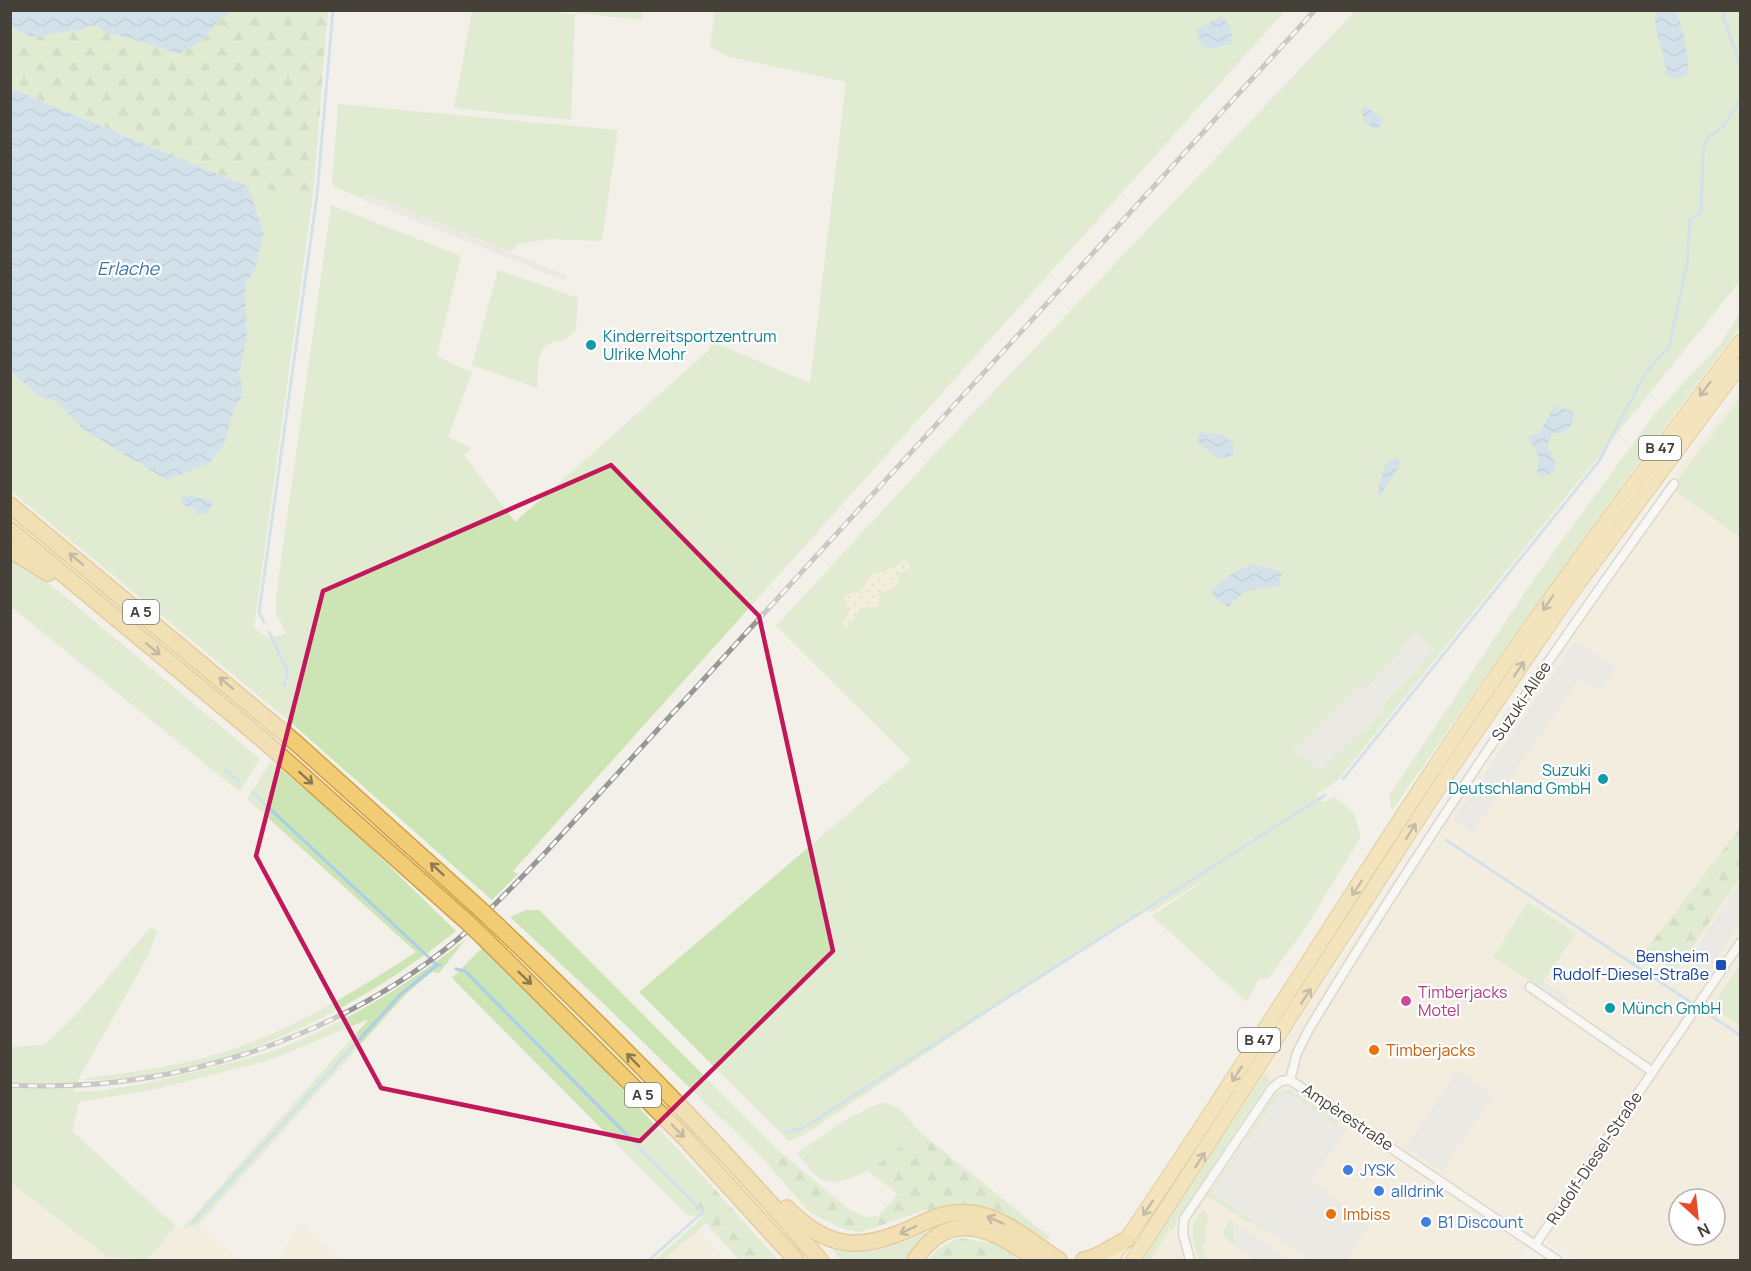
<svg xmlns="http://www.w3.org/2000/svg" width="1751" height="1271" font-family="Manrope,sans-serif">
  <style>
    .commercial { fill: #f3e8d6; fill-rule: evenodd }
    .green { fill: #cde4b5 }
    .forest { fill: url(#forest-firs) }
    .sand { fill: url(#sand-dots) }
    .parking { fill: #e2e0dd }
    .water { fill: url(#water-waves) }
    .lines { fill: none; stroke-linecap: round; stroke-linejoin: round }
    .stream { stroke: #abceeb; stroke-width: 3 }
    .minor-casing { stroke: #beb8ac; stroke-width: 11 }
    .primary-casing { stroke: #dabe70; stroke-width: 15 }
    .trunk-casing { stroke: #d1a245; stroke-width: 16 }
    .motorway-casing { stroke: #d1a245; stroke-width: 18 }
    .minor { stroke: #fff; stroke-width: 8 }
    .primary { stroke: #f6e09f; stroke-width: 12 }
    .trunk { stroke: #f4d68a; stroke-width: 14 }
    .motorway { stroke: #f2cc75; stroke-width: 15 }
    .rail-casing { stroke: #979797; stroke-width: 5 }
    .rail { stroke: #fff; stroke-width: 3; stroke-dasharray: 9; stroke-linecap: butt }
    .motorway-bridge-casing { stroke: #d1a245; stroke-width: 18; stroke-linecap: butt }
    .motorway-bridge { stroke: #f2cc75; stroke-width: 15 }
    .oneway { stroke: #8c7d59 }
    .oneway2 { stroke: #8b7950 }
    .marked { fill: none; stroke: #c2185b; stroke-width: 4.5; stroke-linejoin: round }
    .culture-dot { fill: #0f9aa8; stroke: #fff; stroke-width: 2 }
    .transit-dot { fill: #1a4fb4; stroke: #fff; stroke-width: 2 }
    .hotel-dot { fill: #d1479c; stroke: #fff; stroke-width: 2 }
    .food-dot { fill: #e8710a; stroke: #fff; stroke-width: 2 }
    .shop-dot { fill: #3f7fe0; stroke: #fff; stroke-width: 2 }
    .labels { text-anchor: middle; stroke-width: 4.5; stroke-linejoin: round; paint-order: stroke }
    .shield { fill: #fff; stroke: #7e7a74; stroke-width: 1.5 }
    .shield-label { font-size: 15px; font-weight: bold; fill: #464138 }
    .culture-label { font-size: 16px; fill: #0d838f; stroke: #fff; text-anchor: start }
    .street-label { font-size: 16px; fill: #464138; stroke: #fff }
    .transit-label { font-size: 16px; fill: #164399; stroke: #fff; text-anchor: end }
    .hotel-label { font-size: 16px; fill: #b23c85; stroke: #fff; text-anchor: start }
    .food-label { font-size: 16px; fill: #c56008; stroke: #fff; text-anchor: start }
    .shop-label { font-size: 16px; fill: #366cbe; stroke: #fff; text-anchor: start }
    .water-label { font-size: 18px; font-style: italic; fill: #3a77a9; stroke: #fff }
  </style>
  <defs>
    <pattern id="forest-firs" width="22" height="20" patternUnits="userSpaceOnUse" patternTransform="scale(1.5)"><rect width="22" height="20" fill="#cde4b5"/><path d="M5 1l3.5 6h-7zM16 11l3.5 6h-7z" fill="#b1c59c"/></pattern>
    <pattern id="sand-dots" width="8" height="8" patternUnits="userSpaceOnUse" patternTransform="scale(1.5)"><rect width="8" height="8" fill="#f4ecc8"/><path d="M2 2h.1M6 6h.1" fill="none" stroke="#d3ccad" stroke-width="1.8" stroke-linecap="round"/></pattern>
    <pattern id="water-waves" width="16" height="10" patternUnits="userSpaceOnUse" patternTransform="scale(1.5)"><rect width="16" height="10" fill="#abceeb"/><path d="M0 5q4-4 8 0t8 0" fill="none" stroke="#8da9bf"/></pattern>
  </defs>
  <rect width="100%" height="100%" fill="#f3f0e9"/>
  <path class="commercial" d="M1740 392V1260H1573L1537 1234 1519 1260H1139L1494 731 1667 484ZM1679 1199H1715V1235H1679Z
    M10 1183 108 1257 147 1260 176 1226 181 1230 199 1224 239 1260H11Z
    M300 1223 342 1260H278Z
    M696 1227 724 1260H658Z"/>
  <path class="green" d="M542 10 575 14 571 120 454 108 472 11Z
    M577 11 643 10V11L642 20 577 13Z
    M715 11H1285L513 871 518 874 492 900 288 720 11 491 10 372 39 397 55 399 85 431 167 480 208 464 224 445 234 409 240 400 243 389 239 374 247 337 245 284 254 272 264 234 249 187 313 195 254 628 268 638 286 634 276 613V596L331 205 461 256 437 356 472 373 448 437 471 448 464 455 515 522 708 351 713 342 810 383 846 82 726 56 710 46Z
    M1355 11H1740V281L1338 780 1316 795 1323 802 1334 796 1354 813 1361 837 1306 927 1269 978 1259 979 1247 1002 1152 916 1218 871 1150 913 1146 907 805 1134 789 1141 639 992 911 760 776 626 941 447Z
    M338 104 618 130 602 241 550 239 518 244 511 252 367 194 364 199 335 187 332 183Z
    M498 270 578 298 576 330 564 341C534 341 539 365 537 388L472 365Z
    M1740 313V327C1620 485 1505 647 1392 811L1389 796 1536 576 1656 412 1720 345Z
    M1740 398V537L1675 491 1680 483 1678 479Z
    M10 558 39 575 260 759 240 792 11 607Z
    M271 761 349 827 456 931C354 1013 213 1083 79 1080 115 1074 152 1070 187 1062 268 1045 347 997 416 952L247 799Z
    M1528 902 1576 933 1539 987 1493 957Z
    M526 910H539L778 1150 765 1161 607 1007 510 917Z
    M151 927 157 932 148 956 78 1080 73 1092C116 1091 157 1081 199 1071 228 1063 258 1057 286 1046 352 1019 410 983 466 939L439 973 432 972 406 994 199 1224 181 1230 369 1019 270 1060 157 1089 79 1102 72 1131 176 1226 147 1260 108 1257 11 1183V1047L45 1045 73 1018Z
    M482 948 594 1059 709 1183 686 1214 452 978Z
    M1740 965V1026L1712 1007Z
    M1265 1073 1270 1080 1176 1221 1173 1230 1170 1229 1150 1260H1139Z
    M1289 1089 1339 1122 1336 1125 1294 1096 1247 1141 1245 1140 1275 1094Z
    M882 1102 899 1108 921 1133C900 1148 850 1191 823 1180 814 1177 804 1161 797 1153L847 1119Z
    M1239 1150H1241L1213 1193 1263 1228 1262 1230 1207 1196Z
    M1204 1211 1208 1217 1205 1232 1207 1242 1202 1244 1207 1260H1199C1194 1244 1185 1221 1204 1211Z
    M702 1218 706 1223 663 1260H655Z
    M1229 1221H1233L1235 1246 1222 1235Z
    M944 1225 911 1250 906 1260H841L831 1249C877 1260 903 1241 944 1225Z"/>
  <path class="forest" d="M232 11H328L313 195 249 187 11 88 10 27 31 37 81 30 90 25 99 26C116 45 176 40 202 41L218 21Z
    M1740 828V878L1675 972 1644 952Z
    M921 1133 1051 1238 1043 1241 991 1210 969 1203 922 1211 861 1232 846 1230 810 1213 765 1161 778 1150 846 1207 864 1217 878 1216 898 1194 868 1171Z
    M709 1183 778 1260H739L702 1218 686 1214Z
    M959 1238 998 1244 1019 1260H928L938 1249Z"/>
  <path class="sand" d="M904 560 910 562V568L901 572C894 590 897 587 879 594L880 606 861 609 845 629H842V623L849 613 844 595 862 591 870 575 894 568Z"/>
  <path class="parking" d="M367 194 566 275 565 281 364 200Z
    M1416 632 1435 650 1383 704 1386 708 1321 772 1294 750 1360 684 1366 689Z
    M1576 641 1616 668 1600 691 1580 678 1472 833 1453 820Z
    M1740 883V923L1707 973 1688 960Z
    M1544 982 1571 998 1566 1005 1540 988Z
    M1457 1071 1493 1095 1442 1171 1406 1147Z
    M1281 1091 1294 1096 1345 1131 1311 1181 1370 1223 1346 1260H1310L1212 1193Z
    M1233 1221 1289 1260H1256L1235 1246Z"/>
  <path class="water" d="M10 11 11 10 232 11 218 21 202 41 179 54 134 39 105 33 99 26 90 25 81 30 31 37 11 27Z
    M1657 11H1676C1682 25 1692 62 1686 76L1675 79 1666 75C1668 55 1649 29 1657 11Z
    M1221 17C1231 23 1233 34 1232 44L1209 49 1202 46 1196 29Z
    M10 88 249 187 264 234 254 272 245 284 247 337 239 374 243 389 240 400 234 409 224 445 208 464 167 480 85 431 55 400 39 397 11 372Z
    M1365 106 1382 118 1380 127 1375 129 1365 122 1361 111Z
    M1555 405 1573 412V424L1562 433H1553L1547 446 1556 464 1553 472 1542 478 1537 472 1539 457 1528 438 1533 434 1538 435Z
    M1201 432 1222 435 1234 443 1233 455 1219 459 1199 444 1197 438Z
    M1396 457 1401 464 1380 497 1377 494 1385 464Z
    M189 495 214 501 207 514H197L194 509 182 504V497Z
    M1252 564 1282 572 1279 586 1245 591 1228 607 1216 599 1211 590 1232 574Z"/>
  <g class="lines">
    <path class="stream" d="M1726 10 1723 16 1740 64
      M264 622 259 613 317 195 333 10
      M269 632 288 672 284 685
      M226 770 239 781
      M1343 779 1599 461 1646 372 1669 347 1687 264 1690 219 1701 213 1703 153 1707 138 1723 127 1740 100
      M252 792 437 965
      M1446 840 1692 1003
      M456 969 465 971 703 1212 649 1260
      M1704 1011 1740 1035
      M786 1132 803 1128 1325 795
      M193 1222 401 994 437 965H440"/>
    <g class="minor-casing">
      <path id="minor" d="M1530 987 1653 1072
        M1290 1080 1297 1053 1308 1031C1421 843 1546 662 1674 484
        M1535 1245 1740 943
        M1190 1260 1183 1234 1184 1219 1272 1088 1281 1081 1290 1080 1557 1260"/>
    </g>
    <g class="primary-casing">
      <path id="primary" d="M1111 1260 1125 1241"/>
    </g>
    <g class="trunk-casing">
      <path id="trunk" d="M1126 1240C1232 1085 1330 925 1434 768 1530 622 1635 482 1740 342
        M1133 1260 1452 767 1566 600 1740 365"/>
    </g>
    <g class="motorway-casing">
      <path id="motorway" d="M10 505 295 742 480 909
        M10 530 262 739 466 921
        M10 550 48 573
        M497 925C609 1032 719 1142 820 1260
        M483 937 684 1137 796 1260
        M787 1208C829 1251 862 1251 914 1227 933 1218 950 1210 971 1213 1004 1217 1032 1243 1059 1260
        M915 1260C951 1205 994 1230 1037 1260
        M1084 1260C1100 1258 1111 1246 1126 1240"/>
    </g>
    <use href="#minor" class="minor"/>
    <use href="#primary" class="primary"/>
    <use href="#trunk" class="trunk"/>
    <use href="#motorway" class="motorway"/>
    <g class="rail-casing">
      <path id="rail" d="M10 1085C169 1094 335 1040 458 939 489 912 517 882 545 853L1315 10"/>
    </g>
    <use href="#rail" class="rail"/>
    <g class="motorway-bridge-casing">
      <path id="motorway-bridge" d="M480 909 497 925
        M466 921 483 937"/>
    </g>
    <use href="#motorway-bridge" class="motorway-bridge"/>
  </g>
  <defs><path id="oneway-shaft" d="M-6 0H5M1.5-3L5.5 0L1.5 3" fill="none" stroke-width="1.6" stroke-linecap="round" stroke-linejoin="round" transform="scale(1.5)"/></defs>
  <g class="oneway">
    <use href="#oneway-shaft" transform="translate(1705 389) rotate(127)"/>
    <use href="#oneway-shaft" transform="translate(1548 603) rotate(125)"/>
    <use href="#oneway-shaft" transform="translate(1519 669) rotate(-56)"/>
    <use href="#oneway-shaft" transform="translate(1411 831) rotate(-58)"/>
    <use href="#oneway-shaft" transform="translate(1357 888) rotate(123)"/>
    <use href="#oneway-shaft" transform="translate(1306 996) rotate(-57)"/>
    <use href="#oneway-shaft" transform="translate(1237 1074) rotate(123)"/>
    <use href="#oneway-shaft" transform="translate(1200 1160) rotate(-57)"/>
    <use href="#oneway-shaft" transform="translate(1148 1208) rotate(124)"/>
  </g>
  <g class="oneway2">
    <use href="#oneway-shaft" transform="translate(76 559) rotate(-141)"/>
    <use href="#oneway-shaft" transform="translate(153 649) rotate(40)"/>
    <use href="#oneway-shaft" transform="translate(226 683) rotate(-140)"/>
    <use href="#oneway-shaft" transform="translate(306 778) rotate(42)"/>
    <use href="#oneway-shaft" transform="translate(437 869) rotate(-137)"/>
    <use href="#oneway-shaft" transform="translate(525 978) rotate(44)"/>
    <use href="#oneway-shaft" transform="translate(633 1060) rotate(-134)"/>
    <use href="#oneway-shaft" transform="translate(678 1131) rotate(46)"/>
    <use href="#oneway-shaft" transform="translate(995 1220) rotate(-156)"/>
    <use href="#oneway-shaft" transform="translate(908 1230) rotate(155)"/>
  </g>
  <path d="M0 0H1751V1271H0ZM611 465 759 616 833 951 640 1141 381 1088 256 856 323 591Z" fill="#f3f0e9" fill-opacity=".55" fill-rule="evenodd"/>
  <path class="marked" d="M611 465 759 616 833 951 640 1141 381 1088 256 856 323 591Z"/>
  <g class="culture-dot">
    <circle cx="591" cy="345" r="6"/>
    <circle cx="1603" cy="779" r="6"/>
    <circle cx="1610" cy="1008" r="6"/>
  </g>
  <rect class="transit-dot" x="1715" y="959" width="12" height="12" rx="3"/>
  <circle class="hotel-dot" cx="1406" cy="1001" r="6"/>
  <g class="food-dot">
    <circle cx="1374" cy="1050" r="6"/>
    <circle cx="1331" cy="1214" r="6"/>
  </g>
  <g class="shop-dot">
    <circle cx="1348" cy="1170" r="6"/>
    <circle cx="1379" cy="1191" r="6"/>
    <circle cx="1426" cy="1222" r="6"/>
  </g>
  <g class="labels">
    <g class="shield">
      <rect x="1639" y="436" width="42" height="24" rx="4.5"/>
      <rect x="123" y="600" width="36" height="24" rx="4.5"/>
      <rect x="1238" y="1028" width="42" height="24" rx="4.5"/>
      <rect x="625" y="1083" width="36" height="24" rx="4.5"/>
    </g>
    <g class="shield-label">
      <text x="1660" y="453">B 47</text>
      <text x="141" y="617">A 5</text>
      <text x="1259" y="1045">B 47</text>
      <text x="643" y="1100">A 5</text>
    </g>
    <g class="culture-label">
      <text x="603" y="342">Kinderreitsportzentrum<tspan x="603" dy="18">Ulrike Mohr</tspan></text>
      <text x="1591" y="776" text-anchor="end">Suzuki<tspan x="1591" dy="18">Deutschland GmbH</tspan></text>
      <text x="1622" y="1014">Münch GmbH</text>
    </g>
    <g class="street-label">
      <text transform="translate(1521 701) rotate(-56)" y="6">Suzuki-Allee</text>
      <text transform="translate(1348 1117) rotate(34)" y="6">Ampèrestraße</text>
      <text transform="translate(1594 1158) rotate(-56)" y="6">Rudolf-Diesel-Straße</text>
    </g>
    <g class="transit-label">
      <text x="1709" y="962">Bensheim<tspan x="1709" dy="18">Rudolf-Diesel-Straße</tspan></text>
    </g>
    <g class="hotel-label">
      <text x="1418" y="998">Timberjacks<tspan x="1418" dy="18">Motel</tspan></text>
    </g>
    <g class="food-label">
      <text x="1386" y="1056">Timberjacks</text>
      <text x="1343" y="1220">Imbiss</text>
    </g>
    <g class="shop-label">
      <text x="1360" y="1176">JYSK</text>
      <text x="1391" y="1197">alldrink</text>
      <text x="1438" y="1228">B1 Discount</text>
    </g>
    <g class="water-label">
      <text x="128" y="275">Erlache</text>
    </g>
  </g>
  <rect width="1751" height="1271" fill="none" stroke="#464138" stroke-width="24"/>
  <g transform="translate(1697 1217) rotate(153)"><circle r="28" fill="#ffffff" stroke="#b5b3af" stroke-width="1.5"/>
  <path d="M0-4.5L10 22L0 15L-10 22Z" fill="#e84d2b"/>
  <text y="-9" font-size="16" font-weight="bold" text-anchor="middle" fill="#464138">N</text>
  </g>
</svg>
